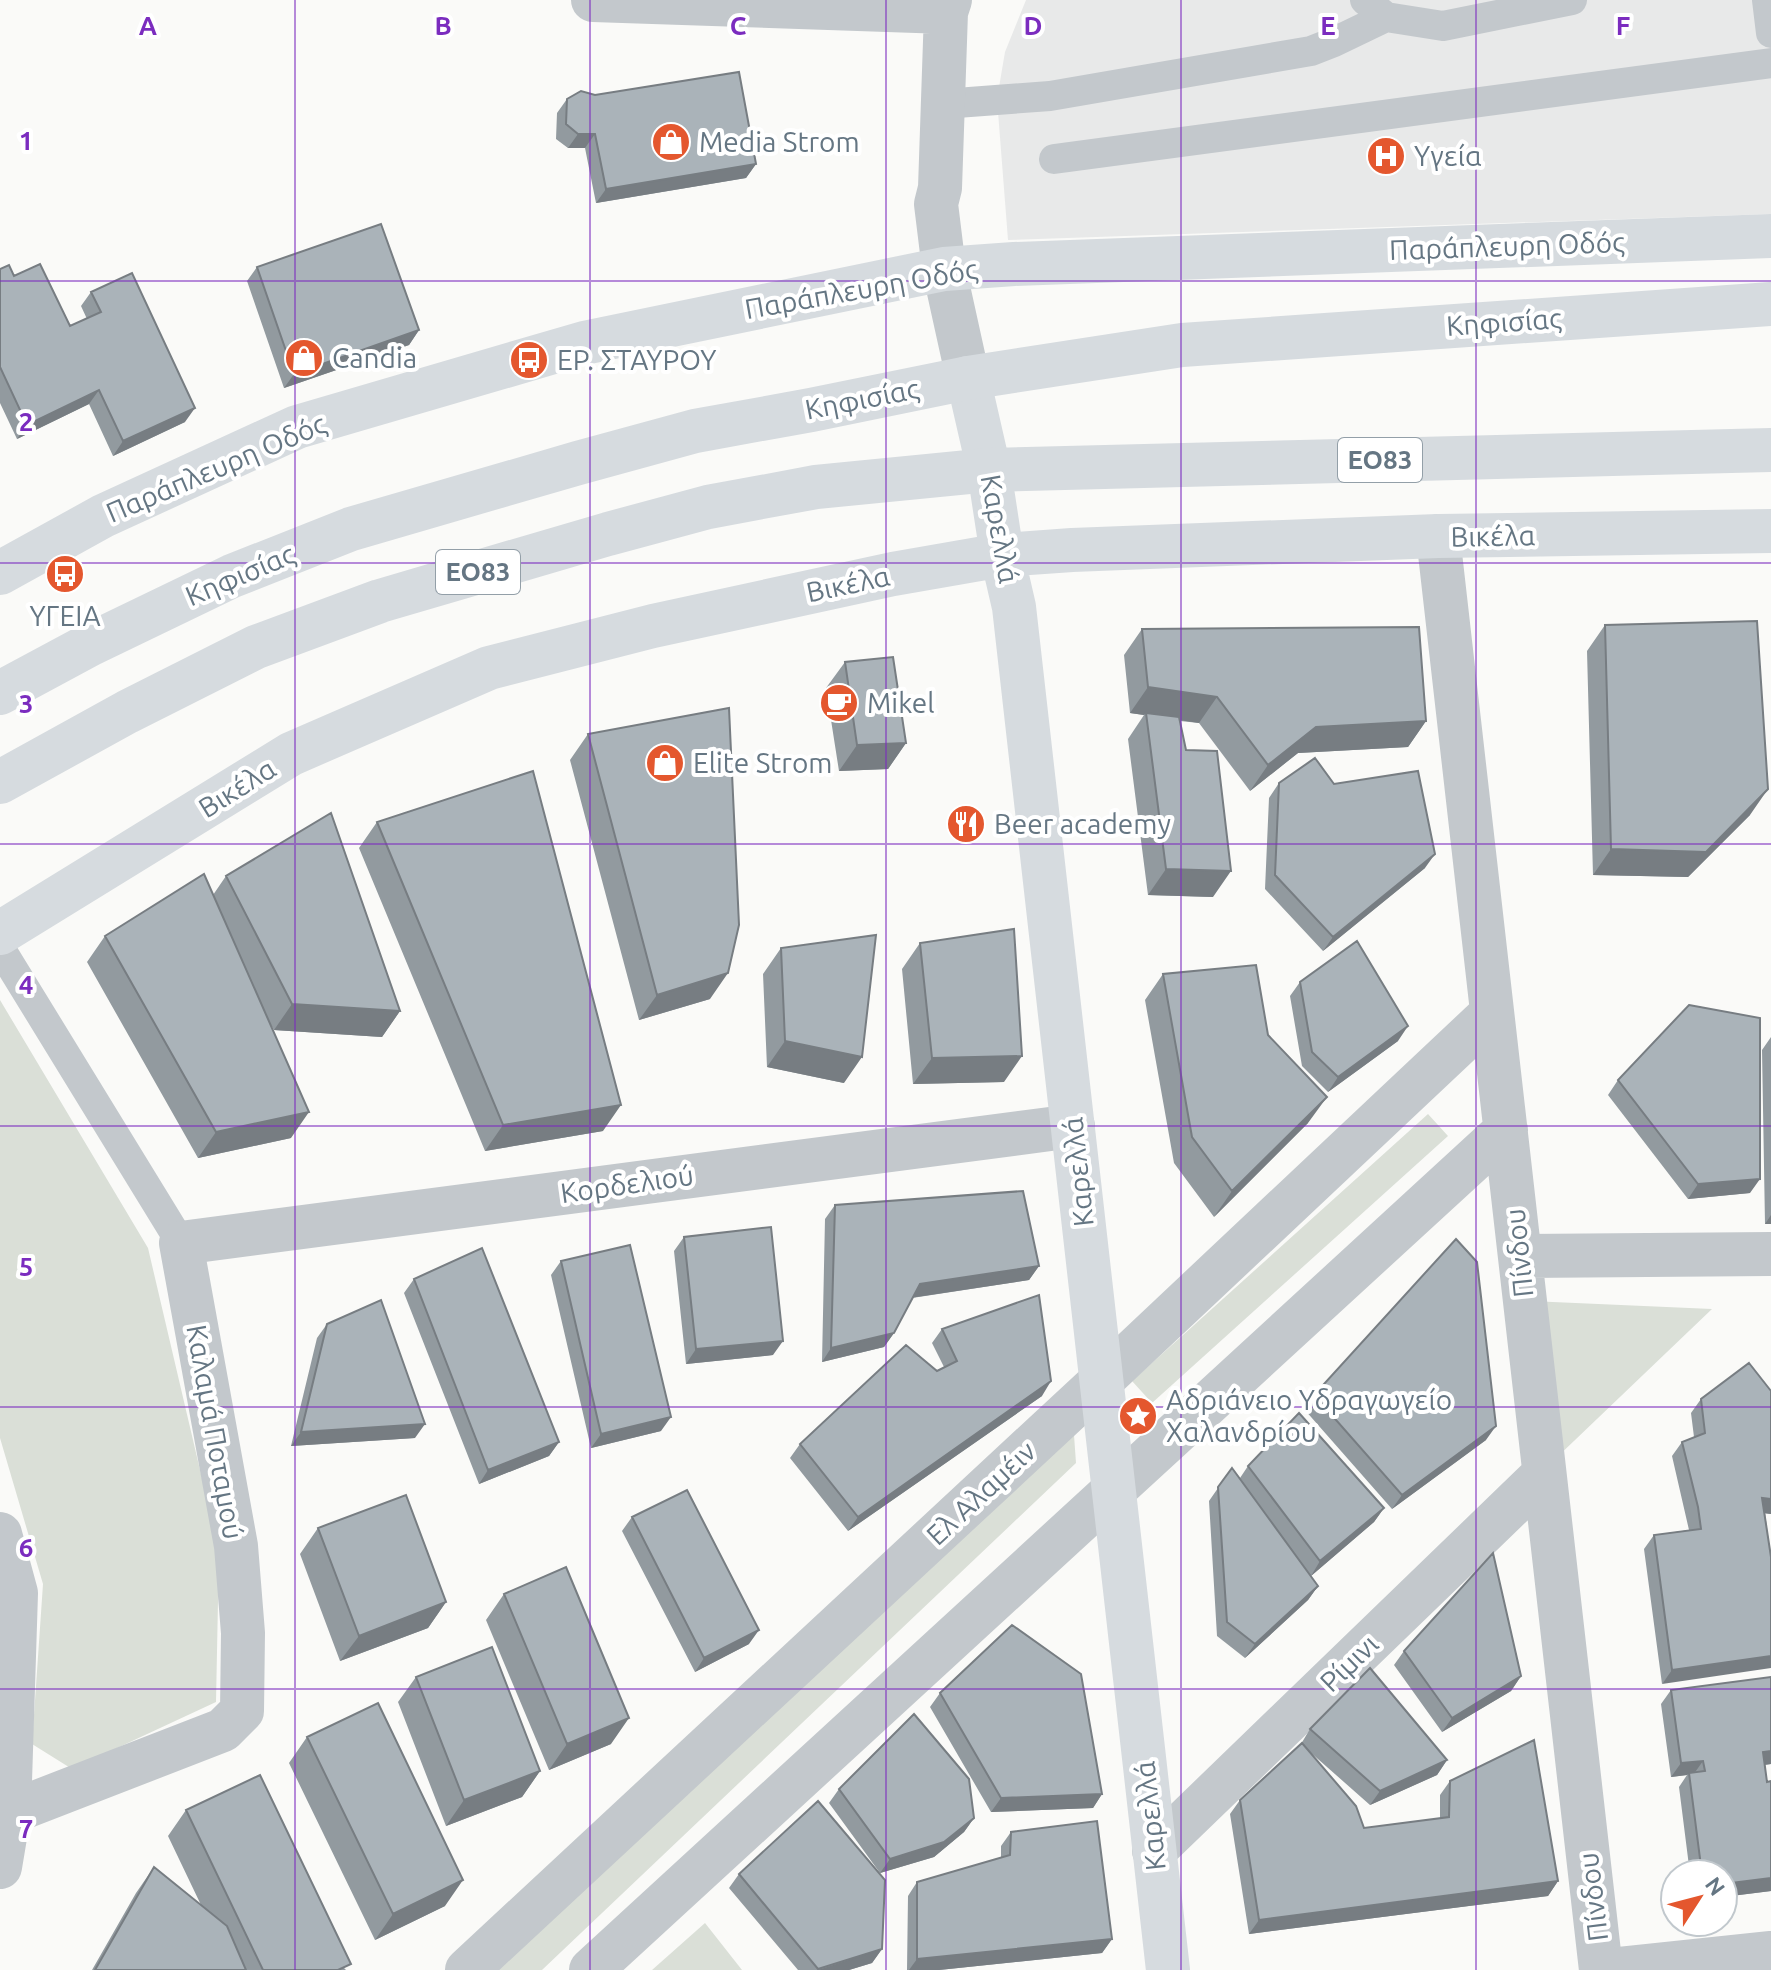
<svg xmlns="http://www.w3.org/2000/svg" width="1771" height="1970" font-family="Ubuntu,sans-serif">
  <style>
    .built { fill: #e8e9e9 }
    .green { fill: #dadfd7 }
    .lines { fill: none; stroke-linecap: round; stroke-linejoin: round }
    .lane { stroke: #c3c8cc; stroke-width: 30 }
    .street { stroke: #c3c8cc; stroke-width: 44 }
    .secondary { stroke: #d6dbdf; stroke-width: 44 }
    .primary { stroke: #d6dbdf; stroke-width: 44 }
    .wall { fill: #929a9f }
    .shaded-wall { fill: #777d82 }
    .building { fill: #aab3b9; stroke: #777d82; stroke-width: 2 }
    .grid { fill: none; stroke: #7b2cbf; stroke-width: 2; stroke-opacity: 0.55 }
    .labels { text-anchor: middle; stroke-width: 8; stroke-linejoin: round; paint-order: stroke }
    .shield { fill: #fff; stroke: #939fa8; stroke-width: 2 }
    .shield-label { font-size: 26px; font-weight: bold; fill: #657683 }
    .poi-label { font-size: 28px; fill: #657683; stroke: #fff; text-anchor: start }
    .street-label { font-size: 28px; fill: #657683; stroke: #fff }
    .grid-label { font-size: 26px; text-anchor: middle; font-weight: bold; fill: #7b2cbf; stroke: #fff; stroke-width: 8; stroke-linejoin: round; paint-order: stroke }
  </style>
  <rect width="100%" height="100%" fill="#fafaf8"/>
  <path class="built" d="M1026 0H1771V214L1008 240 997 99 1005 52Z"/>
  <path class="green" d="M0 1000 148 1248 219 1551 216 1702 72 1769 32 1744 43 1584 0 1438Z
    M1428 1114 1448 1136 1152 1403 1132 1381Z
    M1530 1301 1712 1309 1552 1462Z
    M1073 1421 1076 1463 542 1970H494Z
    M705 1923 742 1970H652Z"/>
  <g class="lines">
    <path class="lane" d="M1365 0 1386 17 1443 26 1572 0
      M1767 0 1771 33
      M943 104 1050 96 1311 51 1334 42 1386 17
      M1054 159 1771 63
      M0 948 181 1243"/>
    <path class="street" d="M593 0 946 12
      M950 0 946 12 940 188 936 204 944 269 968 378
      M1438 536 1601 1970
      M1520 1256 1771 1254
      M0 1534 16 1593 9 1813 0 1867
      M9 1813 223 1730 242 1711 243 1633 236 1546 181 1243 1073 1126
      M1154 1851 1544 1474
      M467 1970 1101 1381 1492 1013
      M591 1970 1506 1130
      M1610 1970 1771 1953"/>
    <path class="secondary" d="M968 378 989 470 1002 555 1014 607 1168 1970
      M0 573 103 516 297 427 584 343 944 269 1014 264 1771 236
      M0 933 291 754 489 668 653 626 893 574 1002 555 1072 550 1438 536 1771 531"/>
    <path class="primary" d="M0 693 91 644 232 576 351 529 578 463 695 431 811 410 968 378 1182 345 1771 304
      M0 782 127 712 256 647 380 601 608 534 708 507 816 487 989 470 1771 450"/>
  </g>
  <path class="wall" d="M567 99 756 164 746 178 596 203 585 148H568L556 139 557 113Z
    M257 267 419 330 409 345 284 388 247 281Z
    M0 269 14 276 70 326 87 319 81 306 91 292 185 422 113 456 89 404 17 439 0 403Z
    M1605 625 1750 815 1688 877 1593 875 1587 651Z
    M1142 629 1426 721 1408 747 1298 753 1250 791 1199 723 1180 721 1213 897 1148 895 1128 739 1144 715 1130 713 1124 655Z
    M845 662 906 743 888 769 839 771 826 688Z
    M588 734 710 999 639 1020 570 760Z
    M1279 783 1425 868 1323 951 1265 889 1269 798Z
    M377 822 603 1131 485 1151 359 848Z
    M226 876 400 1011 382 1037 274 1030 268 1020 291 1138 198 1158 87 962 105 936 213 895Z
    M920 943 1004 1082 913 1084 902 969Z
    M781 948 844 1083 767 1067 763 974Z
    M1163 974 1268 1035 1308 1123 1214 1217 1174 1163 1145 1000Z
    M1300 982 1398 1041 1328 1092 1302 1066 1290 996Z
    M1771 1037V1224H1765L1762 1050Z
    M1618 1080 1750 1193 1688 1199 1608 1095Z
    M835 1205 1039 1266 1029 1280 912 1298 894 1333 884 1347 822 1362 825 1219Z
    M684 1237 773 1355 686 1364 674 1251Z
    M561 1261 661 1431 591 1448 551 1275Z
    M414 1279 559 1442 549 1456 479 1484 404 1293Z
    M327 1324 415 1438 291 1446 317 1338Z
    M942 1329 1042 1396 848 1531 790 1458 800 1444 944 1367 932 1343Z
    M1771 1391V1514L1765 1513 1771 1557 1662 1684 1644 1549 1654 1535 1689 1530 1672 1456 1682 1442 1694 1437 1691 1413 1701 1399Z
    M1314 1395 1486 1440 1392 1509 1304 1409Z
    M1248 1466 1384 1508 1374 1522 1311 1576 1318 1586 1308 1600 1245 1658 1217 1636 1209 1501 1232 1468 1240 1478Z
    M632 1517 749 1644 695 1672 622 1531Z
    M318 1528 446 1602 428 1628 340 1661 300 1554Z
    M504 1594 611 1744 549 1770 486 1620Z
    M1404 1651 1521 1676 1511 1691 1442 1732 1394 1665Z
    M416 1677 540 1771 522 1797 446 1826 398 1702Z
    M1771 1677V1764L1765 1765 1767 1782 1771 1781V1891L1723 1897V1874H1690L1679 1787 1687 1775 1671 1777 1661 1704 1671 1690Z
    M940 1693 1102 1794 1093 1808 991 1812 930 1707Z
    M1310 1729 1447 1760 1437 1775 1370 1805 1310 1752 1364 1828 1440 1818V1795L1450 1781 1558 1881 1548 1896 1249 1934 1230 1814 1240 1800 1301 1744Z
    M307 1737 445 1906 375 1940 289 1763Z
    M839 1789 974 1818 964 1832 934 1857 880 1873 829 1803Z
    M186 1810 346 1970H92L136 1893 154 1867 201 1905 168 1836Z
    M1011 1832 1112 1939 1102 1953 939 1970H907L908 1896 917 1882 1001 1858V1846Z
    M739 1874 882 1949 872 1963 849 1970H798L729 1888Z"/>
  <path class="shaded-wall" d="M578 134H595L585 148H568Z
    M756 164 746 178 596 203 606 189Z
    M419 330 409 345 284 388 294 374Z
    M99 390 89 404 17 439 27 425Z
    M195 408 185 422 113 456 123 441Z
    M1148 687 1217 697 1199 723 1146 715V713L1144 715 1130 713Z
    M1426 721 1408 747 1298 753 1250 791 1268 765 1316 727Z
    M906 743 888 769 839 771 857 745Z
    M1768 789 1750 815 1688 877 1593 875 1611 849Z
    M1435 854 1425 868 1323 951 1333 937Z
    M1166 869 1231 871 1213 897 1148 895Z
    M728 973 710 999 639 1020 657 995Z
    M292 1004 400 1011 382 1037 274 1030Z
    M1408 1026 1398 1041 1328 1092 1338 1077Z
    M785 1041 862 1057 844 1083 767 1067Z
    M1022 1056 1004 1082 913 1084 932 1058Z
    M1327 1097 1308 1123 1214 1217 1232 1191Z
    M621 1105 603 1131 485 1151 503 1125Z
    M309 1112 291 1138 198 1158 216 1132Z
    M1760 1179 1750 1193 1688 1199 1698 1184Z
    M1771 1215V1224H1765Z
    M1039 1266 1029 1280 910 1298 920 1284Z
    M894 1333 884 1347 822 1362 831 1348Z
    M783 1341 773 1355 686 1364 696 1349Z
    M1051 1381 1042 1396 848 1531 858 1517Z
    M671 1417 661 1431 591 1448 601 1434Z
    M425 1424 415 1438 291 1446 301 1432Z
    M1496 1426 1486 1440 1392 1509 1402 1495Z
    M559 1442 549 1456 479 1484 488 1470Z
    M1762 1498 1771 1499V1514L1752 1512Z
    M1384 1508 1374 1522 1311 1576 1320 1561Z
    M1318 1586 1308 1600 1245 1658 1255 1644Z
    M446 1602 428 1628 340 1661 359 1636Z
    M759 1630 749 1644 695 1672 704 1658Z
    M1771 1656V1668L1662 1684 1672 1670Z
    M1521 1676 1511 1691 1442 1732 1452 1718Z
    M629 1718 611 1744 549 1770 567 1744Z
    M1771 1751V1764L1753 1766 1763 1752Z
    M1447 1760 1437 1775 1370 1805 1380 1791Z
    M1703 1761 1693 1775 1689 1773 1687 1775 1671 1777 1681 1763Z
    M540 1771 522 1797 446 1826 464 1800Z
    M1102 1794 1093 1808 991 1812 1001 1798Z
    M974 1818 964 1832 934 1857 880 1873 890 1859Z
    M1771 1878V1891L1723 1897V1884Z
    M463 1880 445 1906 375 1940 393 1914Z
    M1558 1881 1548 1896 1249 1934 1259 1920Z
    M1112 1939 1102 1953 939 1970H909L917 1959Z
    M882 1949 872 1963 849 1970H818Z"/>
  <path class="building" d="M739 72 756 164 606 189 595 134H578L566 124 567 99 581 91 595 95Z
    M381 224 419 330 294 374 257 267Z
    M40 264 70 326 101 312 91 292 132 273 195 408 123 441 99 390 27 425 0 367V269L9 265 14 276Z
    M1757 621 1768 789 1706 852 1611 849 1605 625Z
    M1419 627 1426 721 1316 727 1268 765 1217 697 1148 687 1142 629Z
    M893 657 906 743 857 745 845 662Z
    M729 708 739 925 728 973 657 995 588 734Z
    M1146 713 1179 717 1186 750 1217 751 1231 871 1166 869Z
    M1315 758 1334 784 1418 771 1435 854 1333 937 1275 875 1279 783Z
    M533 771 621 1105 503 1125 377 822Z
    M331 813 400 1011 292 1004 226 876Z
    M204 874 309 1112 216 1132 105 936Z
    M1014 929 1022 1056 932 1058 920 943Z
    M876 935 862 1057 785 1041 781 948Z
    M1357 941 1408 1026 1338 1077 1312 1052 1300 982Z
    M1256 965 1268 1035 1327 1097 1232 1191 1192 1137 1163 974Z
    M1689 1005 1760 1018V1179L1698 1184 1618 1080Z
    M1023 1191 1039 1266 920 1284 894 1333 831 1348 835 1205Z
    M771 1227 783 1341 696 1349 684 1237Z
    M1456 1239 1477 1262 1496 1426 1402 1495 1314 1395Z
    M630 1245 671 1417 601 1434 561 1261Z
    M482 1248 559 1442 488 1470 414 1279Z
    M1039 1295 1051 1381 858 1517 800 1444 906 1345 937 1371 957 1361 942 1329Z
    M381 1300 425 1424 301 1432 327 1324Z
    M1749 1363 1771 1391V1499L1762 1498 1771 1557V1656L1672 1670 1654 1535 1701 1529 1698 1507 1682 1442 1705 1433 1701 1399Z
    M1299 1413 1384 1508 1320 1561 1248 1466Z
    M1232 1468 1318 1586 1255 1644 1227 1622 1218 1487Z
    M687 1490 759 1630 704 1658 632 1517Z
    M406 1495 446 1602 359 1636 318 1528Z
    M1493 1553 1521 1676 1452 1718 1404 1651Z
    M566 1567 629 1718 567 1744 504 1594Z
    M1012 1625 1081 1674 1102 1794 1001 1798 940 1693Z
    M492 1647 540 1771 464 1800 416 1677Z
    M1370 1668 1447 1760 1380 1791 1310 1729Z
    M1771 1677V1751L1763 1752 1767 1782 1771 1781V1878L1723 1884V1874H1702L1689 1773 1705 1771 1703 1761 1681 1763 1671 1690Z
    M378 1703 463 1880 393 1914 307 1737Z
    M914 1714 969 1779 974 1818 944 1842 890 1859 839 1789Z
    M1534 1740 1558 1881 1259 1920 1240 1800 1302 1743 1356 1806 1364 1828 1449 1817 1450 1781Z
    M260 1775 351 1964 338 1970H263L186 1810Z
    M818 1801 885 1880 882 1949 818 1969 739 1874Z
    M1097 1821 1112 1939 917 1959V1882L1010 1855 1011 1832Z
    M154 1867 227 1926 246 1970H95Z"/>
  <path class="grid" d="M295 0V1970M590 0V1970M886 0V1970M1181 0V1970M1476 0V1970M0 281H1771M0 563H1771M0 844H1771M0 1126H1771M0 1407H1771M0 1689H1771"/>
  <defs>
    <g id="shop-disc" transform="scale(2)"><circle r="9.5" fill="#e4572e" stroke="#fff"/><path d="M-5-2.5h2.3a2.7 3.5 0 0 1 5.4 0H5L5.5 6h-11ZM-1.5-2.5h3a1.5 2.3 0 0 0-3 0Z" fill="#fff"/></g>
    <g id="hospital-disc" transform="scale(2)"><circle r="9.5" fill="#e4572e" stroke="#fff"/><path d="M-5-5h3v3.5h4V-5h3V5h-3V1.5h-4V5h-3Z" fill="#fff"/></g>
    <g id="bus-disc" transform="scale(2)"><circle r="9.5" fill="#e4572e" stroke="#fff"/><path d="M-5-6H5V4H4V6H2V4H-2V6H-4V4H-5ZM-3.5-4V0h7V-4ZM-3.5 1.2v1.5H-2V1.2ZM2 1.2v1.5H3.5V1.2Z" fill="#fff"/></g>
    <g id="cafe-disc" transform="scale(2)"><circle r="9.5" fill="#e4572e" stroke="#fff"/><path d="M-5.5-4.5H6V0H3Q3 3.5 0 3.5H-2.5Q-5.5 3.5-5.5 0ZM3-3.2v2h1.7v-2ZM-6 4.5H4V6H-6Z" fill="#fff"/></g>
    <g id="restaurant-disc" transform="scale(2)"><circle r="9.5" fill="#e4572e" stroke="#fff"/><path d="M-5-6h1v4h1v-4h1v4h1v-4h1v5L-1.5 .5V6h-2V.5L-5-1ZM5-6V6H3V1.5H1.5Q1.5-4 5-6Z" fill="#fff"/></g>
    <g id="sight-disc" transform="scale(2)"><circle r="9.5" fill="#e4572e" stroke="#fff"/><path d="M0-6L1.8-2.2L6-1.7L2.9 1.2L3.7 5.4L0 3.3L-3.7 5.4L-2.9 1.2L-6-1.7L-1.8-2.2Z" fill="#fff"/></g>
  </defs>
  <g fill-rule="evenodd">
    <use href="#shop-disc" x="671" y="142"/>
    <use href="#hospital-disc" x="1386" y="156"/>
    <use href="#shop-disc" x="304" y="358"/>
    <use href="#bus-disc" x="529" y="360"/>
    <use href="#bus-disc" x="65" y="574"/>
    <use href="#cafe-disc" x="839" y="703"/>
    <use href="#shop-disc" x="665" y="763"/>
    <use href="#restaurant-disc" x="966" y="824"/>
    <use href="#sight-disc" x="1138" y="1416"/>
  </g>
  <g class="labels">
    <g class="shield">
      <rect x="1338" y="438" width="84" height="44" rx="6"/>
      <rect x="436" y="550" width="84" height="44" rx="6"/>
    </g>
    <g class="shield-label">
      <text x="1380" y="469">ΕΟ83</text>
      <text x="478" y="581">ΕΟ83</text>
    </g>
    <g class="poi-label">
      <text x="699" y="152">Media Strom</text>
      <text x="1414" y="166">Υγεία</text>
      <text x="332" y="368">Candia</text>
      <text x="557" y="370">ΕΡ. ΣΤΑΥΡΟΥ</text>
      <text x="65" y="626" text-anchor="middle">ΥΓΕΙΑ</text>
      <text x="867" y="713">Mikel</text>
      <text x="693" y="773">Elite Strom</text>
      <text x="994" y="834">Beer academy</text>
      <text x="1166" y="1410">Αδριάνειο Υδραγωγείο<tspan x="1166" dy="32">Χαλανδρίου</tspan></text>
    </g>
    <g class="street-label">
      <text transform="translate(1507 246) rotate(-2)" y="10">Παράπλευρη Οδός</text>
      <text transform="translate(861 289) rotate(-10)" y="10">Παράπλευρη Οδός</text>
      <text transform="translate(1504 322) rotate(-4)" y="10">Κηφισίας</text>
      <text transform="translate(862 399) rotate(-11)" y="10">Κηφισίας</text>
      <text transform="translate(216 468) rotate(-23)" y="10">Παράπλευρη Οδός</text>
      <text transform="translate(1000 529) rotate(80)" y="10">Καρελλά</text>
      <text transform="translate(1493 536) rotate(-1)" y="10">Βικέλα</text>
      <text transform="translate(240 575) rotate(-23)" y="10">Κηφισίας</text>
      <text transform="translate(848 584) rotate(-12)" y="10">Βικέλα</text>
      <text transform="translate(237 788) rotate(-32)" y="10">Βικέλα</text>
      <text transform="translate(1078 1172) rotate(-96)" y="10">Καρελλά</text>
      <text transform="translate(627 1184) rotate(-8)" y="10">Κορδελιού</text>
      <text transform="translate(1519 1253) rotate(-96)" y="10">Πίνδου</text>
      <text transform="translate(215 1432) rotate(80)" y="10">Καλαμά Ποταμού</text>
      <text transform="translate(981 1493) rotate(-43)" y="10">Ελ Αλαμέιν</text>
      <text transform="translate(1349 1663) rotate(-44)" y="10">Ρίμινι</text>
      <text transform="translate(1150 1816) rotate(-96)" y="10">Καρελλά</text>
      <text transform="translate(1593 1897) rotate(-97)" y="10">Πίνδου</text>
    </g>
  </g>
  <g class="grid-label">
    <text x="148" y="35">A</text>
    <text x="443" y="35">B</text>
    <text x="738" y="35">C</text>
    <text x="1033" y="35">D</text>
    <text x="1328" y="35">E</text>
    <text x="1623" y="35">F</text>
    <text x="26" y="150">1</text>
    <text x="26" y="431">2</text>
    <text x="26" y="713">3</text>
    <text x="26" y="994">4</text>
    <text x="26" y="1276">5</text>
    <text x="26" y="1557">6</text>
    <text x="26" y="1838">7</text>
  </g>
  <g transform="translate(1699 1898) rotate(54)"><circle r="38" fill="#ffffff" stroke="#c1c8cd" stroke-width="2"/>
  <path d="M0-6L14 30L0 20L-14 30Z" fill="#e4572e"/>
  <text y="-12" font-size="22" font-weight="bold" text-anchor="middle" fill="#657683">N</text>
  </g>
</svg>
